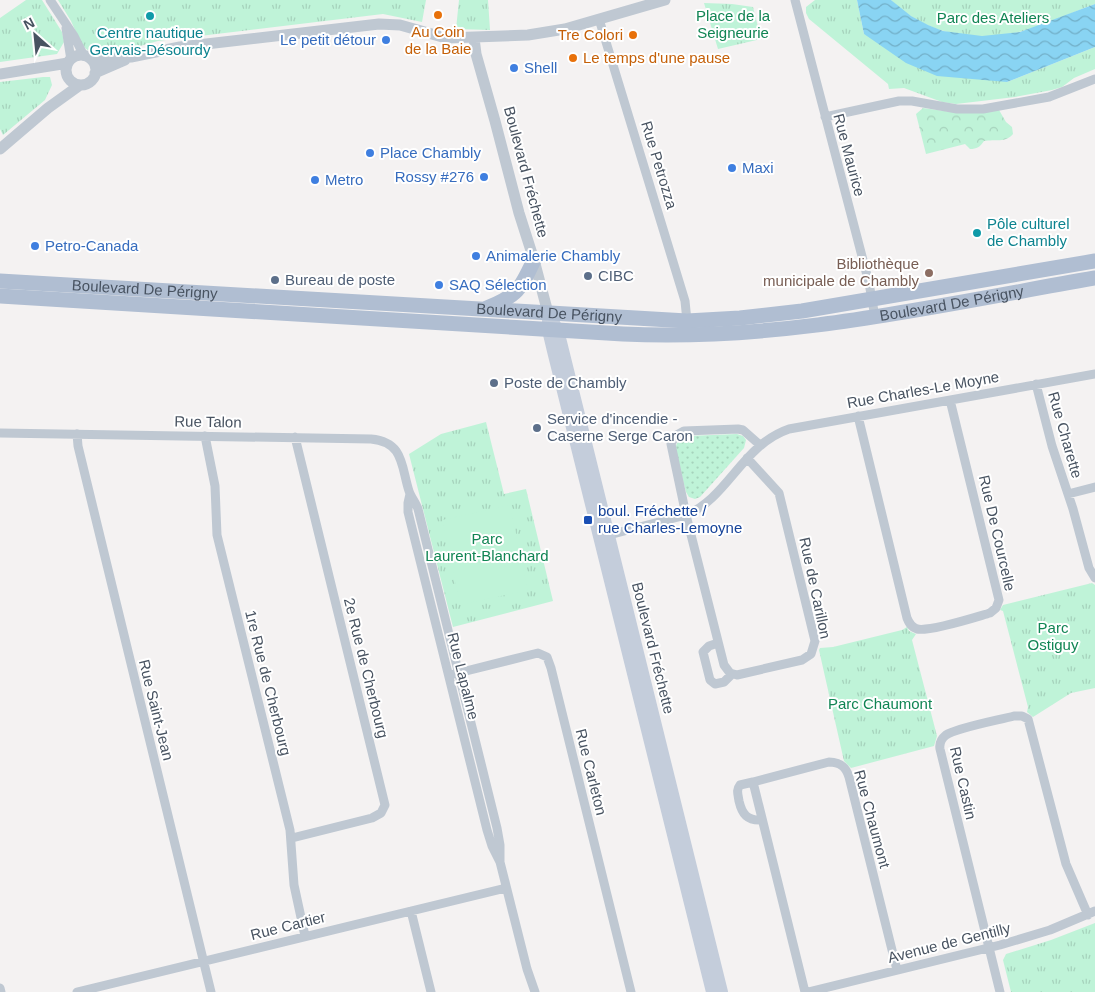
<svg xmlns="http://www.w3.org/2000/svg" width="1095" height="992" font-family="Arial,sans-serif">
  <style>
    .grass { fill: url(#grass-dots) }
    .forest { fill: url(#forest-crowns) }
    .park { fill: url(#park-tufts) }
    .pitch { fill: #bff3d8 }
    .water { fill: url(#water-waves) }
    .lines { fill: none; stroke-linecap: round; stroke-linejoin: round }
    .minor { stroke: #bfc8d2; stroke-width: 9 }
    .tertiary { stroke: #bfc8d2; stroke-width: 11 }
    .secondary { stroke: #c4cddb; stroke-width: 12 }
    .primary { stroke: #b0bed2; stroke-width: 15 }
    .food-dot { fill: #e8710a; stroke: #fff; stroke-width: 2 }
    .culture-dot { fill: #0f9aa8; stroke: #fff; stroke-width: 2 }
    .shop-dot { fill: #3f7fe0; stroke: #fff; stroke-width: 2 }
    .education-dot { fill: #8d6e63; stroke: #fff; stroke-width: 2 }
    .service-dot { fill: #5c6f8a; stroke: #fff; stroke-width: 2 }
    .transit-dot { fill: #1a4fb4; stroke: #fff; stroke-width: 2 }
    .labels { text-anchor: middle; stroke-width: 4; stroke-linejoin: round; paint-order: stroke }
    .park-label { font-size: 15px; fill: #118554; stroke: #fff }
    .food-label { font-size: 15px; fill: #c56008; stroke: #fff }
    .culture-label { font-size: 15px; fill: #0d838f; stroke: #fff }
    .shop-label { font-size: 15px; fill: #366cbe; stroke: #fff; text-anchor: start }
    .street-label { font-size: 15px; fill: #485361; stroke: #fff }
    .education-label { font-size: 15px; fill: #785e54; stroke: #fff; text-anchor: end }
    .service-label { font-size: 15px; fill: #4e5e75; stroke: #fff; text-anchor: start }
    .transit-label { font-size: 15px; fill: #164399; stroke: #fff; text-anchor: start }
  </style>
  <defs>
    <pattern id="grass-dots" width="8" height="8" patternUnits="userSpaceOnUse" patternTransform="scale(1.25)"><rect width="8" height="8" fill="#bff3d8"/><path d="M2 2h.1M6 6h.1" fill="none" stroke="#a6d2bc" stroke-width="1.8" stroke-linecap="round"/></pattern>
    <pattern id="forest-crowns" width="20" height="18" patternUnits="userSpaceOnUse" patternTransform="scale(1.25)"><rect width="20" height="18" fill="#bff3d8"/><path d="M2 6a3 3 0 1 1 6 0M12 15a3 3 0 1 1 6 0" fill="none" stroke="#a6d2bc"/></pattern>
    <pattern id="park-tufts" width="24" height="20" patternUnits="userSpaceOnUse" patternTransform="scale(1.25)"><rect width="24" height="20" fill="#bff3d8"/><path d="M3 7l-1-3M5 7V3M7 7l1-3M15 17l-1-3M17 17v-4M19 17l1-3" fill="none" stroke="#a6d2bc"/></pattern>
    <pattern id="water-waves" width="16" height="10" patternUnits="userSpaceOnUse" patternTransform="scale(1.25)"><rect width="16" height="10" fill="#89d4f3"/><path d="M0 5q4-4 8 0t8 0" fill="none" stroke="#72afc8"/></pattern>
  </defs>
  <rect width="100%" height="100%" fill="#f4f2f2"/>
  <path class="grass" d="M737 434 743 436 746 440 744 448 700 497 695 499 689 497 686 492 675 449 677 443 688 436Z"/>
  <path class="forest" d="M923 108 959 113 999 110 1006 122 1012 127 1013 134C1006 143 995 139 984 141 980 147 977 149 970 149L965 144 926 154 916 114Z"/>
  <path class="park" d="M26 0H42L62 32 64 42 57 54 0 62V18Z
    M58 0H426L422 22 383 14 158 41 111 54 94 55 85 48 79 39 71 21Z
    M459 0H488L490 30 456 29Z
    M815 0H857L864 34 1007 82 1095 47V69L1074 78 1062 87 1052 90 1015 97 956 104 942 102 904 88 889 89 888 84 809 19 806 13V7Z
    M891 0H1095V4C1070 13 1045 25 1019 32 976 44 923 33 891 0Z
    M704 3 732 4 753 7 761 39 718 49Z
    M43 77H50L52 85 45 100 3 135 0 129V82Z
    M486 422 504 494 526 489 553 601 453 627 409 454 441 434Z
    M1092 583 1095 585V688L1071 693 1033 717 1027 712 1028 707 1003 611 1000 610 1003 605Z
    M907 627 909 631 916 634 912 640 937 736 934 746 851 768 844 761 819 650 820 648 833 647 902 630Z
    M1095 923V992H1011L1003 960 1006 954 1051 940Z"/>
  <path class="pitch" d="M510 505 528 590 460 605 442 520Z"/>
  <path class="water" d="M857 0H891L911 16 928 25 943 31 982 36 1020 32 1095 4V47L1007 82 937 76 906 63 864 34Z"/>
  <g class="lines">
    <path class="minor" d="M50 0 74 36 84 56
      M795 0 869 283 875 317
      M599 19 685 301 687 321
      M66 28 71 60
      M825 117 899 101H912L957 109H983L1049 97 1095 79
      M1036 384 1052 446 1073 509 1089 568 1095 578
      M858 416 907 618C909 623 911 627 917 629 930 632 976 617 990 613L996 608 999 600 950 400
      M0 433 371 439C404 442 401 466 409 491 411 497 416 503 418 509L497 828 500 845V862
      M77 434 78 446 211 992
      M205 436 215 486 217 535 290 830 294 885 305 936
      M747 458 779 493 815 641 811 654 802 660 737 675 730 673 724 665 686 515 671 444 675 436 684 431 738 429 743 430 760 445
      M410 494 408 503V512L487 830 492 846 500 862 527 969 535 992
      M1068 494 1095 487
      M605 536 686 515C728 498 742 445 789 429L1095 374
      M718 643 709 646 703 652 710 680 715 684 724 682 732 674
      M454 674 538 653 547 657 551 668 631 992
      M753 782 740 785C736 790 738 794 739 801 742 814 747 821 762 820
      M292 838 372 818 381 813 385 805 295 437
      M411 911 431 992
      M0 988 1 992
      M77 992 506 888
      M805 992 753 782 829 762C840 762 846 767 849 777L897 970
      M808 992 1000 945 1050 930 1095 911
      M1000 992 940 749C939 743 941 739 946 735 956 728 999 720 1014 716H1022L1028 719 1066 864 1088 915"/>
    <path class="tertiary" d="M474 38 476 54 495 121 519 213 534 260 548 313
      M66 70a15 15 0 1 1 30 0a15 15 0 1 1-30 0Z
      M92 60 131 57 180 47 379 24 400 25 446 38 528 35 565 29 665 0
      M95 73 125 60
      M0 74 68 63
      M0 149 48 108 80 85"/>
    <path class="secondary" d="M548 313 558 330 722 992
      M548 321V330L553 351 712 992"/>
    <g class="primary">
      <path id="s1" d="M0 281 687 321 740 318 802 311 1095 261"/>
      <path id="s2" d="M0 296 623 334C783 342 939 305 1095 278"/>
      <path d="M487 308C518 295 520 290 534 260"/>
    </g>
  </g>
  <g class="food-dot">
    <circle cx="438" cy="15" r="5"/>
    <circle cx="633" cy="35" r="5"/>
    <circle cx="573" cy="58" r="5"/>
  </g>
  <g class="culture-dot">
    <circle cx="150" cy="16" r="5"/>
    <circle cx="977" cy="233" r="5"/>
  </g>
  <g class="shop-dot">
    <circle cx="386" cy="40" r="5"/>
    <circle cx="514" cy="68" r="5"/>
    <circle cx="370" cy="153" r="5"/>
    <circle cx="732" cy="168" r="5"/>
    <circle cx="484" cy="177" r="5"/>
    <circle cx="315" cy="180" r="5"/>
    <circle cx="35" cy="246" r="5"/>
    <circle cx="476" cy="256" r="5"/>
    <circle cx="439" cy="285" r="5"/>
  </g>
  <circle class="education-dot" cx="929" cy="273" r="5"/>
  <g class="service-dot">
    <circle cx="588" cy="276" r="5"/>
    <circle cx="275" cy="280" r="5"/>
    <circle cx="494" cy="383" r="5"/>
    <circle cx="537" cy="428" r="5"/>
  </g>
  <rect class="transit-dot" x="583" y="515" width="10" height="10" rx="2.5"/>
  <g class="labels">
    <g class="park-label">
      <text x="733" y="21">Place de la<tspan x="733" dy="17">Seigneurie</tspan></text>
      <text x="993" y="23">Parc des Ateliers</text>
      <text x="487" y="544">Parc<tspan x="487" dy="17">Laurent-Blanchard</tspan></text>
      <text x="1053" y="633">Parc<tspan x="1053" dy="17">Ostiguy</tspan></text>
      <text x="880" y="709">Parc Chaumont</text>
    </g>
    <g class="food-label">
      <text x="438" y="37">Au Coin<tspan x="438" dy="17">de la Baie</tspan></text>
      <text x="623" y="40" text-anchor="end">Tre Colori</text>
      <text x="583" y="63" text-anchor="start">Le temps d'une pause</text>
    </g>
    <g class="culture-label">
      <text x="150" y="38">Centre nautique<tspan x="150" dy="17">Gervais-Désourdy</tspan></text>
      <text x="987" y="229" text-anchor="start">Pôle culturel<tspan x="987" dy="17">de Chambly</tspan></text>
    </g>
    <g class="shop-label">
      <text x="376" y="45" text-anchor="end">Le petit détour</text>
      <text x="524" y="73">Shell</text>
      <text x="380" y="158">Place Chambly</text>
      <text x="742" y="173">Maxi</text>
      <text x="474" y="182" text-anchor="end">Rossy #276</text>
      <text x="325" y="185">Metro</text>
      <text x="45" y="251">Petro-Canada</text>
      <text x="486" y="261">Animalerie Chambly</text>
      <text x="449" y="290">SAQ Sélection</text>
    </g>
    <g class="street-label">
      <text transform="translate(849 155) rotate(75)" y="5">Rue Maurice</text>
      <text transform="translate(659 165) rotate(73)" y="5">Rue Petrozza</text>
      <text transform="translate(526 172) rotate(75)" y="5">Boulevard Fréchette</text>
      <text dy="5" stroke="none"><textPath href="#s1" startOffset="145">Boulevard De Périgny</textPath></text>
      <text dy="5" stroke="none"><textPath href="#s2" startOffset="955">Boulevard De Périgny</textPath></text>
      <text dy="5" stroke="none"><textPath href="#s1" startOffset="550">Boulevard De Périgny</textPath></text>
      <text transform="translate(923 390) rotate(-10)" y="5">Rue Charles-Le Moyne</text>
      <text transform="translate(208 422) rotate(1)" y="5">Rue Talon</text>
      <text transform="translate(1065 435) rotate(74)" y="5">Rue Charette</text>
      <text transform="translate(997 533) rotate(77)" y="5">Rue De Courcelle</text>
      <text transform="translate(815 588) rotate(78)" y="5">Rue de Carillon</text>
      <text transform="translate(653 648) rotate(76)" y="5">Boulevard Fréchette</text>
      <text transform="translate(366 668) rotate(76)" y="5">2e Rue de Cherbourg</text>
      <text transform="translate(463 676) rotate(76)" y="5">Rue Lapalme</text>
      <text transform="translate(268 683) rotate(76)" y="5">1re Rue de Cherbourg</text>
      <text transform="translate(156 710) rotate(76)" y="5">Rue Saint-Jean</text>
      <text transform="translate(591 772) rotate(76)" y="5">Rue Carleton</text>
      <text transform="translate(963 783) rotate(77)" y="5">Rue Castin</text>
      <text transform="translate(872 819) rotate(75)" y="5">Rue Chaumont</text>
      <text transform="translate(288 926) rotate(-14)" y="5">Rue Cartier</text>
      <text transform="translate(949 943) rotate(-14)" y="5">Avenue de Gentilly</text>
    </g>
    <g class="education-label">
      <text x="919" y="269">Bibliothèque<tspan x="919" dy="17">municipale de Chambly</tspan></text>
    </g>
    <g class="service-label">
      <text x="598" y="281">CIBC</text>
      <text x="285" y="285">Bureau de poste</text>
      <text x="504" y="388">Poste de Chambly</text>
      <text x="547" y="424">Service d'incendie -<tspan x="547" dy="17">Caserne Serge Caron</tspan></text>
    </g>
    <g class="transit-label">
      <text x="598" y="516">boul. Fréchette /<tspan x="598" dy="17">rue Charles-Lemoyne</tspan></text>
    </g>
  </g>
  <g transform="translate(35 35) rotate(333)" stroke="#ffffff" stroke-width="4" paint-order="stroke">
  <path d="M0-4L9 19L0 12L-9 19Z" fill="#485361"/>
  <text y="-8" font-size="14" font-weight="bold" text-anchor="middle" fill="#485361">N</text>
  </g>
</svg>
